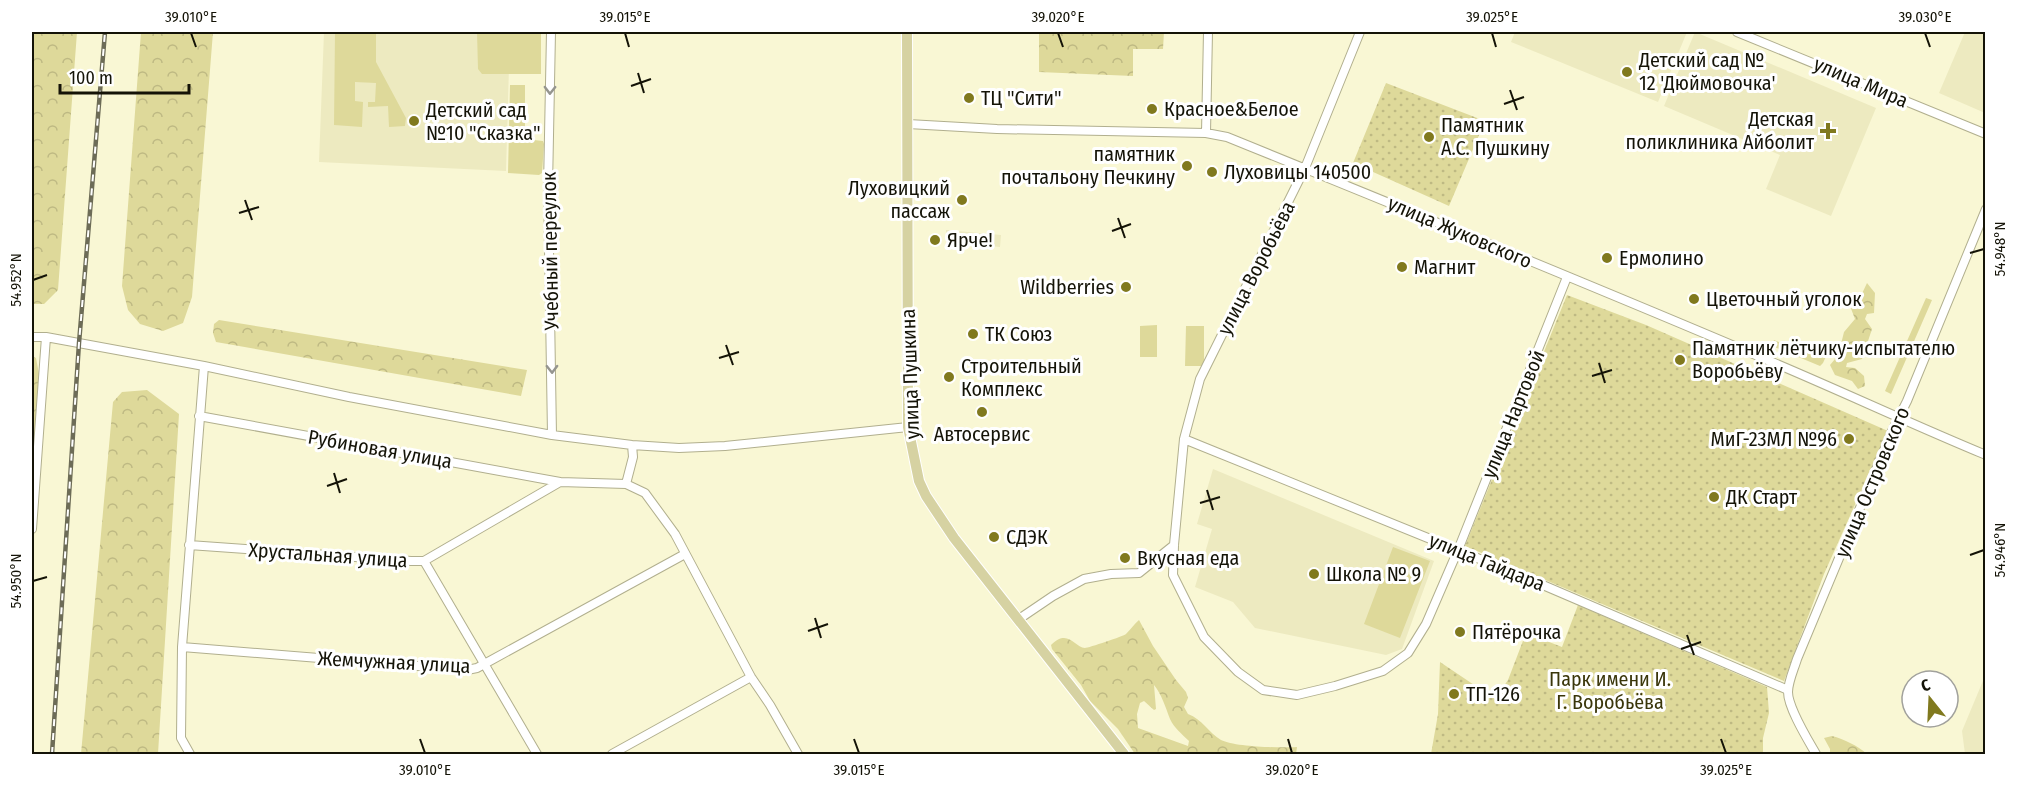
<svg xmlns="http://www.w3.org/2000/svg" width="2017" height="786" font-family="'Fira Sans Condensed',sans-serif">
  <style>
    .built { fill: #edeac0 }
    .green { fill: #ded99a }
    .forest { fill: url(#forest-crowns); fill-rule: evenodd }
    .park { fill: url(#park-dots) }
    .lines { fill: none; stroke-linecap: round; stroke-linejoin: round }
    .minor-casing { stroke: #b1af8e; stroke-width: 10 }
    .major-casing { stroke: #fff; stroke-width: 12 }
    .minor { stroke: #fff; stroke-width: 8 }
    .major { stroke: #d6d2a2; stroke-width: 10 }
    .rail-casing { stroke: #6d6c57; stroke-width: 4.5 }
    .rail { stroke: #fff; stroke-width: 2; stroke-dasharray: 7; stroke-linecap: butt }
    .oneway { stroke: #95958f }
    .ticks { fill: none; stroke: #141307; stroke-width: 2 }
    .poi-dot { fill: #80791e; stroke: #fff; stroke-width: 2 }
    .labels { text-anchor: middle; stroke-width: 6; stroke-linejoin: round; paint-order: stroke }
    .poi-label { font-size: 20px; fill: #141307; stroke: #fff; text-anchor: start }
    .street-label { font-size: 20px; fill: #141307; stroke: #fff }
    .park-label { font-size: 20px; fill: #3a360a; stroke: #fff }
    .neatline { fill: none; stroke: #141307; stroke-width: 2 }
    .ticks-label { font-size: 15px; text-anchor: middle; fill: #141307 }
  </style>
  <defs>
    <pattern id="forest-crowns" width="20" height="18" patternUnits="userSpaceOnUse" patternTransform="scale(1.5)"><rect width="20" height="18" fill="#ded99a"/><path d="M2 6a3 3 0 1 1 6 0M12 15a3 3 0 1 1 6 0" fill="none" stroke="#beb983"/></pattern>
    <pattern id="park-dots" width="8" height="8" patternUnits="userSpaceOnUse" patternTransform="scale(1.5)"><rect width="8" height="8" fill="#ded99a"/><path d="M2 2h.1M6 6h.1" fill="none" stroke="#beb983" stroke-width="1.8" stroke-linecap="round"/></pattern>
  </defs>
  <rect width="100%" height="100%" fill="#f9f7d4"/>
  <path class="built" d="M324 32H510L506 171 319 162Z
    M1515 32H1687L1658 102 1511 42Z
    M1695 32 1876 108 1831 216 1766 189 1780 155 1664 106Z
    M1965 32H1985V113L1939 93Z
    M946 230 1001 235 1000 247 946 242Z
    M1213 469 1434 561 1402 649 1386 655 1255 628 1233 602 1195 587 1212 529 1197 524Z
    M1985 676V754H1965L1962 731Z"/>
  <path class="green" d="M335 32H376V62L406 118 405 126 389 127 388 106 368 107V102H375L376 83 355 82V101L363 102 362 127 334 125Z
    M477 32H541V74H482L478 69Z
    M510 85H525V139L543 141 544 144 542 173 539 175 508 173Z
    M1926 298 1932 300 1891 394 1885 391Z
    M1157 325V357H1140V326Z
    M1186 326H1204V366H1185Z
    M1774 340 1799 350 1802 342 1828 352 1823 363 1820 366 1772 346Z
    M1393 547 1430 561 1400 638 1364 624Z"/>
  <path class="forest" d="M32 32H77L58 290 44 304H32Z
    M141 32H213L192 297 183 323 163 331 140 324 128 310 122 286Z
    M1039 32H1164L1163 49H1133V76L1039 72Z
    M1867 283 1875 293 1874 313 1867 314 1865 319 1872 329 1862 359 1847 363 1846 367 1855 368 1864 376 1865 386 1858 389 1852 381 1835 375 1830 365 1835 359 1833 354 1840 348 1844 332 1855 319 1850 306 1858 302Z
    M219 320 527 370 521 396 216 342 213 333 214 324Z
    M32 356 36 358 39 374 32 549Z
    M147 390 179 414 158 754H81L113 402 122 392Z
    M1139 620 1153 646 1176 680 1186 692 1188 698 1184 707 1188 714C1202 719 1209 733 1221 740 1235 747 1280 748 1297 747L1296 754H1135L1118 729 1090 701 1081 685 1052 649 1051 645C1068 628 1074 647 1085 648 1088 648 1124 636 1126 634 1131 629 1134 624 1139 620ZM1154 685C1162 695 1165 706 1170 719 1174 728 1182 734 1189 741L1188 746 1138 728 1137 714 1140 703 1144 701 1154 710 1156 709Z
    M1832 736C1844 739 1858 746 1867 754H1830V749L1824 738Z"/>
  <path class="park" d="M1386 83 1485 121 1449 206 1353 163Z
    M1567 295 1646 325 1888 431 1824 574 1784 681 1465 546Z
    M1578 605 1767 687 1769 713 1763 738V754H1431L1438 714 1440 662 1495 699 1508 680 1526 633 1562 647Z"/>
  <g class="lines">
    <g class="minor-casing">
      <path id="minor" d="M551 32 548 187 552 435
        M1360 32 1305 168 1200 379 1184 439 1174 545 1173 575 1204 637 1238 672 1263 690 1297 695 1335 686 1383 671 1408 653 1426 624 1458 550 1567 277
        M1737 32 1986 134
        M908 124 997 129 1206 133 1227 137C1407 210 1586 283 1765 359 1839 390 1911 424 1986 455
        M1206 133 1208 32
        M32 337H46L204 366 349 397 552 435 632 445 679 448 725 446 908 427
        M199 416 560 482
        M1184 439 1524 577 1788 690
        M626 484 633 457 632 445
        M32 529 46 337
        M189 545 411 561H424L560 482 626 484 645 493 675 534 751 677 770 705 798 754
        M424 561 537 754
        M1019 619 1053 596 1084 579 1111 574 1139 573 1174 545
        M182 647 467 670 477 668 685 554
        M190 754 181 738 182 647 204 366
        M612 754 751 677
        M1816 754C1808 740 1788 708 1788 692 1788 682 1794 669 1797 659L1892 431 1907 401 1986 209"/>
    </g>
    <g class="major-casing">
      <path id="major" d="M907 32 908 427 919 481 926 496 954 538 1124 754"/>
    </g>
    <use href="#minor" class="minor"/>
    <use href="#major" class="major"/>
    <g class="rail-casing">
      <path id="rail" d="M52 754 79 343 105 32"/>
    </g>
    <use href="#rail" class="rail"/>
  </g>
  <defs><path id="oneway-chevron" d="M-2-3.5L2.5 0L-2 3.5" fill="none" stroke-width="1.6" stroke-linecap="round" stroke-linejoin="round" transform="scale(1.5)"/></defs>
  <g class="oneway">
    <use href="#oneway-chevron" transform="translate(550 90) rotate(91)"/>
    <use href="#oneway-chevron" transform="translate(552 369) rotate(89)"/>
  </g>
  <path class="ticks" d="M191 33 196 47M625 33 629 47M1058 33 1063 47M1492 33 1496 47M1925 33 1930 47M638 73 644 93M631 86 651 79M1510 90 1517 110M1504 104 1524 97M245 200 252 220M239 213 259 207M1118 218 1125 238M1112 231 1131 224M1970 253 1984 249M33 280 47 275M726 345 733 365M719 358 739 352M1599 363 1605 383M1592 376 1612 370M334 473 340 493M327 486 347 479M1207 490 1213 510M1200 503 1220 497M1970 555 1984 550M33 581 47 577M815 618 821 638M808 631 828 624M1687 635 1694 655M1681 649 1701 642M420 739 425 753M854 739 859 753M1288 739 1292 753M1721 739 1726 753"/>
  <g class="poi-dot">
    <circle cx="1627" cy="72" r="6"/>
    <circle cx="969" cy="98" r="6"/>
    <circle cx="1152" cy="109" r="6"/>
    <circle cx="414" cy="121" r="6"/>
    <path d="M1825 122h6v6h6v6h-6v6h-6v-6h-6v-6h6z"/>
    <circle cx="1429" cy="137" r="6"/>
    <circle cx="1187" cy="166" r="6"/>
    <circle cx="1212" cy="172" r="6"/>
    <circle cx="962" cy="200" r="6"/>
    <circle cx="935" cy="240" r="6"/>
    <circle cx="1607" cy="258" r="6"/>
    <circle cx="1402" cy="267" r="6"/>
    <circle cx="1126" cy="287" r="6"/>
    <circle cx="1694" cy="299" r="6"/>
    <circle cx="973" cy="334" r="6"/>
    <circle cx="1680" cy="360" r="6"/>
    <circle cx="949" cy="377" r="6"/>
    <circle cx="982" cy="412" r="6"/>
    <circle cx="1849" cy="439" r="6"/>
    <circle cx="1714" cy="497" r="6"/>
    <circle cx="994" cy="537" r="6"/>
    <circle cx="1125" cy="558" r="6"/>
    <circle cx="1314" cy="574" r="6"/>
    <circle cx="1460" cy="632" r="6"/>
    <circle cx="1454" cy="694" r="6"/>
  </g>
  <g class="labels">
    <g class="poi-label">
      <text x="1639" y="67">Детский сад №<tspan x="1639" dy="23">12 'Дюймовочка'</tspan></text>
      <text x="981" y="105">ТЦ "Сити"</text>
      <text x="1164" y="116">Красное&amp;Белое</text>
      <text x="426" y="117">Детский сад<tspan x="426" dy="23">№10 "Сказка"</tspan></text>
      <text x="1814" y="126" text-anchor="end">Детская<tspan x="1814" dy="23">поликлиника Айболит</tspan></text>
      <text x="1441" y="132">Памятник<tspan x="1441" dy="23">А.С. Пушкину</tspan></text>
      <text x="1175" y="161" text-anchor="end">памятник<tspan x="1175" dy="23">почтальону Печкину</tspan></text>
      <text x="1224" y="179">Луховицы 140500</text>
      <text x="950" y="195" text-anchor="end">Луховицкий<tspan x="950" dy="23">пассаж</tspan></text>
      <text x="947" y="247">Ярче!</text>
      <text x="1619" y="265">Ермолино</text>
      <text x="1414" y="274">Магнит</text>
      <text x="1114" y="294" text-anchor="end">Wildberries</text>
      <text x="1706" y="306">Цветочный уголок</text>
      <text x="985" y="341">ТК Союз</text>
      <text x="1692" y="355">Памятник лётчику-испытателю<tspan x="1692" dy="23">Воробьёву</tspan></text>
      <text x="961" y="373">Строительный<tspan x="961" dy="23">Комплекс</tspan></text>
      <text x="982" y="441" text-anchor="middle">Автосервис</text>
      <text x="1837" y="446" text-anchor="end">МиГ-23МЛ №96</text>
      <text x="1726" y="504">ДК Старт</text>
      <text x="1006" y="544">СДЭК</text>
      <text x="1137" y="565">Вкусная еда</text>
      <text x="1326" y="581">Школа № 9</text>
      <text x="1472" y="639">Пятёрочка</text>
      <text x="1466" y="701">ТП-126</text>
    </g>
    <g class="street-label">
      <text transform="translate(1861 82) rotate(23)" y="7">улица Мира</text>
      <text transform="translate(1460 232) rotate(23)" y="7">улица Жуковского</text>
      <text transform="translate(550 251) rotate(-91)" y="7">Учебный переулок</text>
      <text transform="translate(1256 268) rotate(-63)" y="7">улица Воробьёва</text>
      <text transform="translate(910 374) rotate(-92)" y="7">улица Пушкина</text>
      <text transform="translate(1513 414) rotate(-68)" y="7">улица Нартовой</text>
      <text transform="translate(380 449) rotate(10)" y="7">Рубиновая улица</text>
      <text transform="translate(1872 482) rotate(-67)" y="7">улица Островского</text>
      <text transform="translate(328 555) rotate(4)" y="7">Хрустальная улица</text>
      <text transform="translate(1487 562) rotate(22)" y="7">улица Гайдара</text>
      <text transform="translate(394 662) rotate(3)" y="7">Жемчужная улица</text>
    </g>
    <g class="park-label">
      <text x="1610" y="686">Парк имени И.<tspan x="1610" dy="23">Г. Воробьёва</tspan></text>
    </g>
  </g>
  <rect width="2017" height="786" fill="none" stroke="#ffffff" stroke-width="66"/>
  <g transform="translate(1930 699) rotate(342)"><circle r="28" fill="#ffffff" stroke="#a1a19c" stroke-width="1.5"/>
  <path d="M0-4.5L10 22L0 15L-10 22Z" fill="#80791e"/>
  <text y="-9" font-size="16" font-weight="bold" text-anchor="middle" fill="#141307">С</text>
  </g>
  <path d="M60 84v9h129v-9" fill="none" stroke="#141307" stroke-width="3"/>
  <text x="69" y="84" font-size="18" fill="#141307" stroke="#ffffff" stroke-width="4.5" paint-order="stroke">100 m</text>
  <rect x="33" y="33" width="1951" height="720" class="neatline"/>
  <g class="ticks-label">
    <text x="191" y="22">39.010°E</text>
    <text x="625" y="22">39.015°E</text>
    <text x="1058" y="22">39.020°E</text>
    <text x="1492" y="22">39.025°E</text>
    <text x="1925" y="22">39.030°E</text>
    <text transform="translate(2000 249) rotate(-90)" y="5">54.948°N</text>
    <text transform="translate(16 280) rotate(-90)" y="5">54.952°N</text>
    <text transform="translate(2000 550) rotate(-90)" y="5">54.946°N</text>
    <text transform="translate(16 581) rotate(-90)" y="5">54.950°N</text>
    <text x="425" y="775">39.010°E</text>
    <text x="859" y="775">39.015°E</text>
    <text x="1292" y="775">39.020°E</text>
    <text x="1726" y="775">39.025°E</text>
  </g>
</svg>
